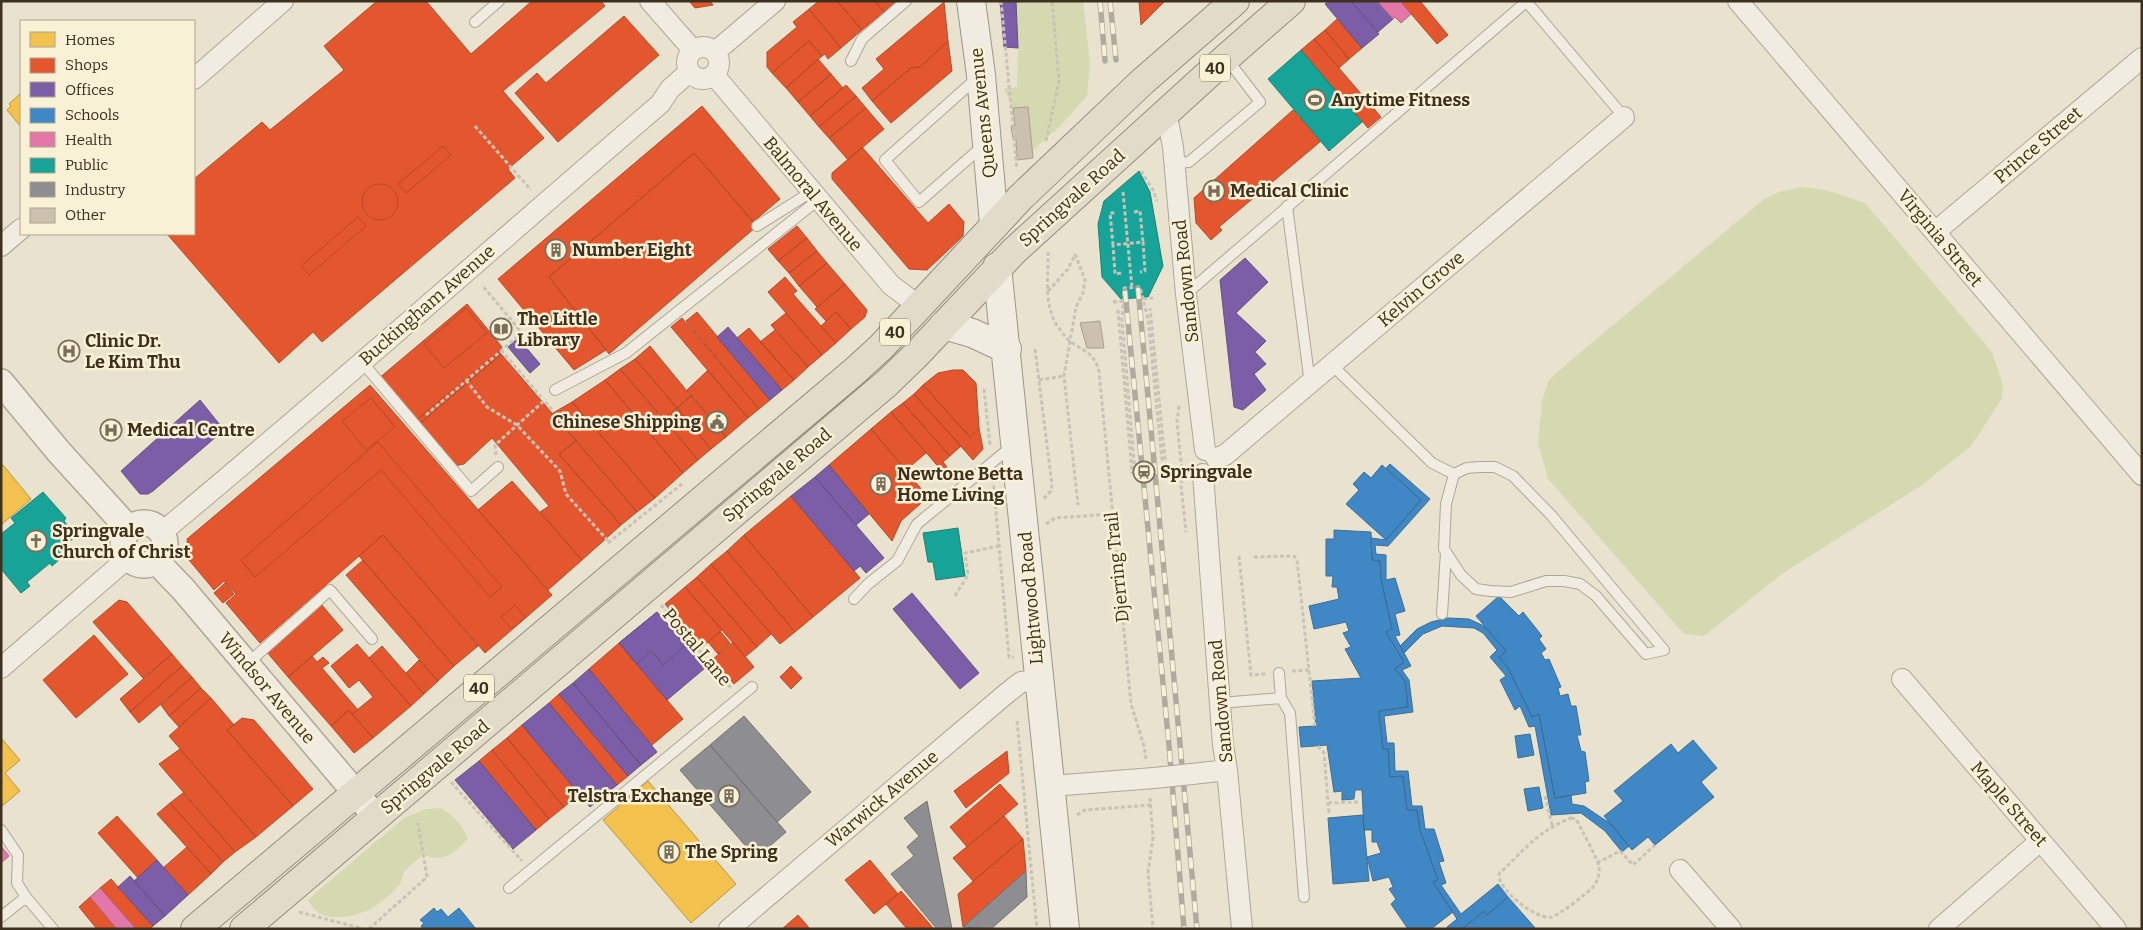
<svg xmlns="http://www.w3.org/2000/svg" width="2143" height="930" font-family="Bitter,serif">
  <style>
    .green { fill: #d5d9b0 }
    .homes { fill: #f2c14e; stroke: #bc9640 }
    .shops { fill: #e4572e; stroke: #b24b29 }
    .offices { fill: #7b5ea7; stroke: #68507e }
    .schools { fill: #3f88c5; stroke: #3e6e93 }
    .health { fill: #e377a8; stroke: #b1627f }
    .public { fill: #17a398; stroke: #228073 }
    .industry { fill: #8d8d92; stroke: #75716f }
    .building { fill: #ccc0af; stroke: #a99e8d }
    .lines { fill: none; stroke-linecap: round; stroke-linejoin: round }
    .service-casing { stroke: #ada798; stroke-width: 12 }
    .minor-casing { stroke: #ada798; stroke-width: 22 }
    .tertiary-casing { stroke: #ada798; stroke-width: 28 }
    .secondary-casing { stroke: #9d9687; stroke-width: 30 }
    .trunk-casing { stroke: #938c7e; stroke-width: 30 }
    .path { stroke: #c8c3b8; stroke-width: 3; stroke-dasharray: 4 2.5; stroke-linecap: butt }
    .service { stroke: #f0ece1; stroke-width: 10 }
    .minor { stroke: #f0ece1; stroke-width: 20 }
    .tertiary { stroke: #f0ece1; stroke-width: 25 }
    .secondary { stroke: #f0ece1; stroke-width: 28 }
    .trunk { stroke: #e1dbc9; stroke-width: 28 }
    .rail-casing { stroke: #afaba1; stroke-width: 5.5 }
    .rail { stroke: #f9f1d5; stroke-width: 4; stroke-dasharray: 11; stroke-linecap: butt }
    .minor-bridge-casing { stroke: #ada798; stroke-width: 22; stroke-linecap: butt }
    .minor-bridge { stroke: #f0ece1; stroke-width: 20 }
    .labels { text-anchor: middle; stroke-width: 5; stroke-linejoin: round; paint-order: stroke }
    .shield { fill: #f9f1d5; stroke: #756a55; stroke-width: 1 }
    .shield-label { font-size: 16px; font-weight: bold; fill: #3d301e }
    .poi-label { font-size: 18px; font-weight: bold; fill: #3d301e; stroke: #f9f1d5; text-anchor: start }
    .street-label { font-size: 18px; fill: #3d301e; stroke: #f9f1d5 }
  </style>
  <rect width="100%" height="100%" fill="#e8e2ce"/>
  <path class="green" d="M1016 1H1083L1090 64 1087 96 1060 126 1032 151 1028 107 1013 108 1004 89 1017 87 1018 48Z
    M1802 187 1825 190 1865 203 1992 352 2003 385 2002 398 1971 446 1919 487 1783 573 1704 636 1684 634 1548 479 1538 443 1542 401 1549 380 1570 361 1763 200 1779 192Z
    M441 808C453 815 462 825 468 838 453 855 445 862 422 855 417 860 410 865 405 871 402 875 402 881 399 885 383 904 361 918 336 917 322 917 314 912 308 900L319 890 404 818 426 809Z"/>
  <path class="homes" d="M21 93V127L7 110 11 106 9 104Z
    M3 465 31 499 1 525V466Z
    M1 738 20 760 5 773 20 791 1 807Z
    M648 781 736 884 691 923 603 820Z"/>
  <path class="shops" d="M377 1H426L471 54 532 1H601L605 6 503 91 544 138 508 169 515 178 322 342 313 332 279 363 167 234H194V179L262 122 270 130 344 70 324 46Z
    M689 1H710L713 5 695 8Z
    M819 1H837L862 30 841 48 809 9Z
    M837 1H875L884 12 862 30Z
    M875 1H894L895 2 884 12Z
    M1139 1H1165L1141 25Z
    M1400 1H1420L1448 35 1437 44Z
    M944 2 948 41 920 67 911 68 872 101 862 88 884 69 876 59Z
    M809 9 841 48 828 59 825 54 822 56 809 41 772 73 767 67V52L797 27 793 22Z
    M624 16 659 55 558 142 515 93 537 73 546 83Z
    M1337 19 1362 48 1349 59 1325 30Z
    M1325 30 1349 59 1339 68 1314 39Z
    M1314 39 1381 117 1368 128 1301 50Z
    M809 41 822 56 786 88 772 73Z
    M948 41 952 71 891 123 872 101 911 68 920 67Z
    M818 59 831 74 798 102 786 88Z
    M831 74 843 88 810 116 798 102Z
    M846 85 856 96 819 127 810 116Z
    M856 96 866 108 829 138 819 127Z
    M702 106 780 199 753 222 694 153 549 277 606 350 574 370 498 279Z
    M866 108 884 129 848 160 829 138Z
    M1293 110 1321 141 1219 227 1222 230 1211 240 1196 223 1194 198Z
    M443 146 451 155 406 193 398 184Z
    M862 147 928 223 949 204 964 222 963 236 927 270 909 269 832 179V173Z
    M694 153 757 226 609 354 549 277Z
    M362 202a18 18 0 1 1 36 0a18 18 0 1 1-36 0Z
    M358 217 366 226 309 275 301 266Z
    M797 226 807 238 778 261 768 249Z
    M807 238 817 251 789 273 778 261Z
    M817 251 827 263 799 286 789 273Z
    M827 263 845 284 817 307 799 286Z
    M785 277 797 291 793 294 836 343 822 355 768 292Z
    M845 284 867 310 865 317 851 329 836 312 826 321 815 309Z
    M467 304 502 347 499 352 414 422 378 379Z
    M466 308 487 333 444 368 424 344Z
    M697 312 770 400 759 409 686 321Z
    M836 312 851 329 836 343 821 326Z
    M786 313 822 355 808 367 771 325Z
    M682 318 759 409 748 418 671 327Z
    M749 328 794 380 782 390 737 338Z
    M775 330 808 367 794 380 760 342Z
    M650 346 691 396 677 408 635 359Z
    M499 352 501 354 418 425 414 422Z
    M501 354 576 441 559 454 621 525 582 560 540 512 549 506 492 438 464 464 454 466 418 425Z
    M635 359 677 408 664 419 620 369Z
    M620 369 698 460 683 473 605 380Z
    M708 370 748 418 726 437 687 390Z
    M953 370H963L976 383 979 428 970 437 923 385 938 373Z
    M605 380 683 473 655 498 572 402Z
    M370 385 552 595 485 653 383 535 260 643 226 603 236 594 224 581 214 590 189 560 187 539Z
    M923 385 970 437 979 428 983 449 973 460 914 394Z
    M914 394 961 446 950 456 903 403Z
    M691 396 726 437 711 449 677 408Z
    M371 398 395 427 366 450 342 421Z
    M572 402 655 498 637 512 553 413Z
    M903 403 950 456 943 462 947 467 942 471 891 412Z
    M677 408 711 449 698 460 664 419Z
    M891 412 926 453 906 470 871 429Z
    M871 429 928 497 901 521 892 541 829 465Z
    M576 441 637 512 621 525 559 454Z
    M378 442 502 587 490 597 381 470 255 577 241 560Z
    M512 481 582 560 548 590 478 510Z
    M791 496 860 578 813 617 744 535Z
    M383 535 478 646 454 666 359 556Z
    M744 535 813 617 795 632 727 551Z
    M727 551 795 632 780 644 711 564Z
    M363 560 454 666 438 681 346 575Z
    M711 564 771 634 757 647 697 577Z
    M697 577 757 647 745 657 685 587Z
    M225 583 234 594 223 603 214 593Z
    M685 587 722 630 702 647 665 604Z
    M119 600 127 602 172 654 143 678 93 622Z
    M321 604 343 630 288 677 266 651Z
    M515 605 526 617 512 629 501 617Z
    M720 631 730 643 718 654 708 642Z
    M94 635 128 674 76 718 43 680Z
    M733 642 754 667 734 684 713 659Z
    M619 643 683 719 652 745 589 669Z
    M357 644 411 706 373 738 352 714 373 697 359 680 349 688 331 666Z
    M382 646 424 694 411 706 369 658Z
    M172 654 182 666 130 712 120 699Z
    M312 656 317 662 323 657 329 663 322 668 358 710 352 714 349 710 331 726 288 677Z
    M419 660 438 681 424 694 406 673Z
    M182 666 192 677 139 723 130 712Z
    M791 666 802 678 791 689 780 677Z
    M192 677 201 688 169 716 161 705Z
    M201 688 211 698 179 727 169 716Z
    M559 694 628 776 617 785 549 703Z
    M211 698 234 725 227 730 293 806 256 837 169 736Z
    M349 710 373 738 354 753 331 726Z
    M242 718 254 720 313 789 293 806 227 730Z
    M522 725 579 794 564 807 507 738Z
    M507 738 564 807 549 819 492 750Z
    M180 749 256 837 235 852 159 764Z
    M492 750 549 819 536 830 479 761Z
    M1007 751 1009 773 966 808 954 791Z
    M1000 784 1018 804 967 847 950 827Z
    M183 793 235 852 223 862 170 803Z
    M170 803 223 862 211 874 157 814Z
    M117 816 157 860 138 878 98 833Z
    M1004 816 1023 839 973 881 953 858Z
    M1023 839 1026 871 963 927 958 894Z
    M187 847 211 874 188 895 163 868Z
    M870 860 898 894 874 914 845 880Z
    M111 879 153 926 150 929H136L100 888Z
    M901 891 934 929H907L886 904Z
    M90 897 117 929H97L79 907Z
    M798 915 810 929H782Z"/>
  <path class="offices" d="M1000 1H1016L1018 48 1004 47Z
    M1329 1H1351L1379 34 1362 48 1325 4Z
    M1351 1H1377L1393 19 1378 32Z
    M1245 258 1268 282 1236 313 1266 341 1255 352 1266 364 1254 374 1266 390 1243 410 1234 407 1220 280Z
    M728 327 782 390 770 400 717 337Z
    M518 338 540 364 530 373 508 347Z
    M200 400 224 430 153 491 148 494H140L121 471Z
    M829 465 869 514 856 525 815 477Z
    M815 477 884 558 866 573 860 566 854 571 791 496Z
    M912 593 979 673 960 689 893 609Z
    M657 612 686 645 663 665 652 651 637 664 619 643Z
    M657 612 705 668 667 700 619 643Z
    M589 669 657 752 641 765 573 683Z
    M573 683 641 765 628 776 559 694Z
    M549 703 617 785 590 807 522 725Z
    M479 761 536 830 513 849 455 780Z
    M157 860 188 895 165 916 134 881Z
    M130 876 165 916 153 926 118 887Z"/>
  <path class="schools" d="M1390 464 1430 499 1388 546 1375 545 1376 554 1386 555V580L1395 578 1405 611 1395 614 1400 635 1395 636 1411 666 1402 670 1409 680 1413 712 1384 716 1387 743H1394L1395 771H1408L1412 806H1422L1425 829H1434L1444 861 1439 862 1446 883 1441 885 1461 914 1498 884 1508 897 1487 915 1484 911 1462 929H1450L1447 927 1457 919 1433 882 1438 880 1420 830 1417 810H1407L1403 776 1390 777 1388 749H1383L1379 711 1408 707 1405 681 1395 669 1404 662 1386 632 1392 629 1381 579 1380 561 1372 560 1371 538 1386 540 1421 500 1386 468Z
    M1382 465 1421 500 1386 540 1346 504 1359 490 1353 484 1364 472 1371 478Z
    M1334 530 1371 532 1372 560 1380 561 1381 579 1392 629 1386 632 1404 662 1395 669 1405 681 1408 707 1379 711 1383 749H1388L1390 777 1403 776 1407 810H1417L1420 830 1438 880 1433 882 1453 912 1431 929H1408L1391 904 1396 899 1389 889 1393 887 1389 877 1373 881 1367 857 1381 853 1377 842H1372V830H1364L1362 790H1355L1354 799 1342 800V791L1334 792 1327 745 1301 747 1299 727 1316 726 1312 681 1361 678 1345 649 1351 647 1343 633 1349 631 1346 622 1314 629 1309 606 1339 599 1337 587H1332L1333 576H1326V539H1334Z
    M1499 596 1519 616 1523 612 1542 636 1539 639 1546 649 1541 653 1545 660 1549 659 1561 687 1558 688 1560 696 1568 694 1571 706H1576L1581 735H1577L1581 751 1585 752 1589 781 1585 782 1586 793 1555 798 1539 714 1532 717 1508 668 1499 657 1506 651 1476 616Z
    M1448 618 1469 619 1484 626 1506 651 1499 657 1508 668 1532 717 1539 714 1555 798 1571 795 1572 804 1584 806 1611 824 1629 846 1622 852 1605 831 1581 813 1551 815 1535 726 1529 727 1520 706 1515 710 1500 680 1506 676 1490 657 1497 650 1483 633 1474 628 1442 626 1423 634 1404 653 1400 646 1417 629 1431 622Z
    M1530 734 1534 755 1518 758 1515 736Z
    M1693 740 1717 768 1701 782 1714 797 1655 845 1648 837 1632 850 1604 816 1623 801 1614 791 1671 744 1678 753Z
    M1539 787 1543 808 1528 811 1524 789Z
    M1363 815 1369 881 1333 884 1328 818Z
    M1508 897 1536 929H1462L1484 911 1487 915Z
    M434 908 437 912 441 909 448 917 459 908 476 929H423L421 926 424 923 420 920Z"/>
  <path class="health" d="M1377 1H1400L1411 14 1401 23 1395 17 1393 19Z
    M1 846 9 856 1 863Z
    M100 888 136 929H117L90 897Z"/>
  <path class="public" d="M1301 50 1362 122 1329 151 1268 79Z
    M1139 171 1150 192 1163 266 1148 297 1121 299 1102 277 1098 224 1104 201Z
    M43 492 66 518 64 521 76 536 63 547 68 552 52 566 50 563 27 582 30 586 21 593 1 569V534L15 523 11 518Z
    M958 528 965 576 936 580 933 562H928L923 533Z"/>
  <path class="industry" d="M744 716 811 792 777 822 710 745Z
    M710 745 786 832 756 858 680 770Z
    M927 801 952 929H937L891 874 914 856 907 847 919 836 904 818Z
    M1026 871 1027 897 991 929 963 927Z"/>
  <path class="building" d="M1028 107 1033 158 1017 160 1016 139H1013L1011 126H1015L1013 108Z
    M1100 321 1104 348H1087L1080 323Z"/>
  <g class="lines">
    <g class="service-casing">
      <path id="service" d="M1526 1 1624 117
        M475 22 499 1
        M851 61 862 39 906 1
        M977 78 885 160 919 202 985 144
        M1174 163 1189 162 1260 102 1227 59
        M1287 206 1310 384
        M757 226 811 192
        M1186 294 1526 2
        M362 362 471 491 498 467
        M1332 365 1432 463 1454 474
        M555 390 626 353 818 200
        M1480 467H1495L1513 476 1551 515 1664 650 1646 654 1596 596 1580 584 1564 581H1546L1511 592 1490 591 1476 589 1461 575 1444 549 1446 504 1454 474 1467 468Z
        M854 599 868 584 897 561 917 524 1011 447
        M1442 614 1446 552
        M247 664 330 590 372 639
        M1279 673 1281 698
        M1220 703 1281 698 1290 713 1304 897
        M1 830 18 855 17 883 26 897 53 929
        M509 888 752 687
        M1 917 26 897"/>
    </g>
    <g class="minor-casing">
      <path id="minor" d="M650 1 693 50
        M1738 1 2142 475
        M687 63a16 16 0 1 1 32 0a16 16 0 1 1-32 0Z
        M715 52 775 1
        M714 75 891 285 919 306
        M194 79 283 1
        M1166 112 1173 147 1186 294 1205 450
        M1935 232 2142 58
        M1 246 21 229
        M1216 458 1225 455 1624 117
        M1203 474 1223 745 1227 770 1242 929
        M161 533C330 393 494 246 660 104L670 89 689 72
        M1 668 128 558
        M1902 679 2116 929
        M1192 774 1227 770
        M1051 786 1154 778
        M1680 870 1731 929
        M729 929 1007 693 1021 682 1039 680
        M1939 929 2040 841"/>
    </g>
    <g class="tertiary-casing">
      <path id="tertiary" d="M1 382 59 452 129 529
        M123 544a21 21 0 1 1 42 0a21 21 0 1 1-42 0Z
        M156 561 183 589 376 817"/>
    </g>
    <g class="secondary-casing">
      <path id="secondary" d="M971 1 981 75 994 224
        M997 267 1065 929
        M944 325 972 333 1007 349"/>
    </g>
    <g class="trunk-casing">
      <path id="trunk" d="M195 929 856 370 881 347 1020 198 1142 82 1235 1
        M244 929 887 383 916 355 1014 251 1226 58 1291 1"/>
    </g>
    <path class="path" d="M1001 1 1017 169
      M475 126 531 190
      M1046 141 1059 81 1052 1
      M1141 171 1153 190 1157 201
      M1123 192 1132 288
      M1134 212 1140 211 1143 242
      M1113 245 1110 213H1116
      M1048 252C1049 276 1043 301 1056 324 1060 329 1065 338 1071 342 1084 351 1094 353 1099 371L1131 704 1144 746 1146 759
      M1075 254 1085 280 1083 293 1076 307 1064 376 1078 505
      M1121 273 1115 274 1113 245 1143 242 1145 271 1140 272
      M1048 291 1068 269 1075 255
      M1143 299 1153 298
      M1113 302 1124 301
      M1118 310 1132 473H1135L1122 319 1124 288 1140 287 1148 319 1163 470 1166 469 1150 308
      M1035 349 1052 485 1051 491 1043 499
      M501 350 541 397
      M466 380 487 407 517 425 560 471 566 494 610 543
      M1039 380 1064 376
      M984 389 990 445
      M545 402 553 411
      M1179 406 1177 421 1182 472
      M426 415 522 333 482 285
      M496 455 495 445 546 399
      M993 479 1009 657H1014
      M1182 479 1181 486 1186 532
      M1046 524 1055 518 1112 514
      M608 543 682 484
      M1239 556 1251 675 1266 674
      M1254 557 1294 556 1297 560 1315 726
      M955 596 968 575 965 553 999 546
      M661 605 731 688
      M1292 671 1309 670
      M1017 721 1037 929
      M1318 746 1324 753 1329 814
      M451 782 522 861
      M1545 796 1552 825
      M1150 798 1153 838 1148 872 1153 929
      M1328 803 1359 802
      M1077 815 1085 810 1151 805
      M1571 818 1576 819C1581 829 1597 857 1599 867 1600 874 1597 883 1592 888 1586 894 1559 915 1552 917 1536 920 1498 890 1499 874 1524 850 1538 831 1571 818Z
      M1597 863 1620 851 1633 865 1655 845
      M299 912 364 929
      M369 929 427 877 418 823"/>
    <use href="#service" class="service"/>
    <use href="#minor" class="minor"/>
    <use href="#tertiary" class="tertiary"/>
    <use href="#secondary" class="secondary"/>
    <use href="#trunk" class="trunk"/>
    <g class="rail-casing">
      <path id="rail" d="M1100 1 1105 61
        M1110 1 1116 60
        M1138 288 1197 929
        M1125 291 1169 745 1184 929"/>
    </g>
    <use href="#rail" class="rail"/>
    <g class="minor-bridge-casing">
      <path id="minor-bridge" d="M1154 778 1192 774"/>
    </g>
    <use href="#minor-bridge" class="minor-bridge"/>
  </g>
  <defs>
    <g id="stadium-ring" transform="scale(1.125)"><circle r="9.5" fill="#f9f1d5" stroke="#796e5c" stroke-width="1.5"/><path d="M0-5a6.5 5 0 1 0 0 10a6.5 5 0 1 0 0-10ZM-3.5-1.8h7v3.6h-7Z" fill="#796e5c"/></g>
    <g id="hospital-ring" transform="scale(1.125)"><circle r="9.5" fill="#f9f1d5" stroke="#796e5c" stroke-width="1.5"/><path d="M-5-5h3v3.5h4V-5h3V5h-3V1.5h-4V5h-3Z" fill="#796e5c"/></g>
    <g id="building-ring" transform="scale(1.125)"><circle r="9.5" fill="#f9f1d5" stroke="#796e5c" stroke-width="1.5"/><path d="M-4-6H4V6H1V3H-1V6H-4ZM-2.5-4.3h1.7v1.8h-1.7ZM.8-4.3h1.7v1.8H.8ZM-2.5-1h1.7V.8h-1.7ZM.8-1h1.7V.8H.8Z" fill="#796e5c"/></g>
    <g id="library-ring" transform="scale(1.125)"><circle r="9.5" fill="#f9f1d5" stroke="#796e5c" stroke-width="1.5"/><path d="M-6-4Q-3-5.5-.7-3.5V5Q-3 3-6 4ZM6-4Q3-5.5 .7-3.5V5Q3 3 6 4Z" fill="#796e5c"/></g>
    <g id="civic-ring" transform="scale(1.125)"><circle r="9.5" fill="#f9f1d5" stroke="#796e5c" stroke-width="1.5"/><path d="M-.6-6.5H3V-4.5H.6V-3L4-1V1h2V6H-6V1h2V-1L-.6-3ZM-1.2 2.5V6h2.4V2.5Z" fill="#796e5c"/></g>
    <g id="station-ring" transform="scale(1.125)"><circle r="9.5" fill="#f9f1d5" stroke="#796e5c" stroke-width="1.5"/><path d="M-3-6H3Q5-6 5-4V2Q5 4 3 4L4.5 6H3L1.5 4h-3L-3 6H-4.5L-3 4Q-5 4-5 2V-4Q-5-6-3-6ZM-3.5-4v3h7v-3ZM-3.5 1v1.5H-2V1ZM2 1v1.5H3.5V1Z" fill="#796e5c"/></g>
    <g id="church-ring" transform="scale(1.125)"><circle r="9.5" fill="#f9f1d5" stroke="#796e5c" stroke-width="1.5"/><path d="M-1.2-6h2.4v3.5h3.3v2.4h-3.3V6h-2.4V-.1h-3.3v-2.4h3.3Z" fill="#796e5c"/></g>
  </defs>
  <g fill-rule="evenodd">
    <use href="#stadium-ring" x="1315" y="100"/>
    <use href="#hospital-ring" x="1214" y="191"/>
    <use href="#building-ring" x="556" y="250"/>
    <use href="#library-ring" x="501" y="329"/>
    <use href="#hospital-ring" x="69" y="351"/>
    <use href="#civic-ring" x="717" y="422"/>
    <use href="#hospital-ring" x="111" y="430"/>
    <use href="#station-ring" x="1144" y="472"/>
    <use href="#building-ring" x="881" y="484"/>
    <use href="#church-ring" x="36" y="541"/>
    <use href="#building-ring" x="729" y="796"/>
    <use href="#building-ring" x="669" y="852"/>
  </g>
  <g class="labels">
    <g class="shield">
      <rect x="1200" y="54.5" width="30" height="27" rx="4"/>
      <rect x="880" y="318.5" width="30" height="27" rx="4"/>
      <rect x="464" y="674.5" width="30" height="27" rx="4"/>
    </g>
    <g class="shield-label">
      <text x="1215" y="74">40</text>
      <text x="895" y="338">40</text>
      <text x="479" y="694">40</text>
    </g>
    <g class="poi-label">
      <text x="1331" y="106">Anytime Fitness</text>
      <text x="1230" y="197">Medical Clinic</text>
      <text x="572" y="256">Number Eight</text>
      <text x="517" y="325">The Little<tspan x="517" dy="21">Library</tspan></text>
      <text x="85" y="347">Clinic Dr.<tspan x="85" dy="21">Le Kim Thu</tspan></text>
      <text x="701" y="428" text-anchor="end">Chinese Shipping</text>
      <text x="127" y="436">Medical Centre</text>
      <text x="1160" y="478">Springvale</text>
      <text x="897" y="480">Newtone Betta<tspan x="897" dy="21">Home Living</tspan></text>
      <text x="52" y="537">Springvale<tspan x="52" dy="21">Church of Christ</tspan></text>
      <text x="713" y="802" text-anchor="end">Telstra Exchange</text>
      <text x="685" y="858">The Spring</text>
    </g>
    <g class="street-label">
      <text transform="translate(983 113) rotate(-96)" y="6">Queens Avenue</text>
      <text transform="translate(2038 145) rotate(-40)" y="6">Prince Street</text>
      <text transform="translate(813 194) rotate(50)" y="6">Balmoral Avenue</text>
      <text transform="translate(1072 198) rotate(-42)" y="6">Springvale Road</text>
      <text transform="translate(1940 238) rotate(50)" y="6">Virginia Street</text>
      <text transform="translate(1186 281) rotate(-96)" y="6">Sandown Road</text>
      <text transform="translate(1421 289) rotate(-40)" y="6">Kelvin Grove</text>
      <text transform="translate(427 305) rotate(-41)" y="6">Buckingham Avenue</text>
      <text transform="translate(777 475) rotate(-40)" y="6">Springvale Road</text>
      <text transform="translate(1117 567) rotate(-96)" y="6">Djerring Trail</text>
      <text transform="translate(1031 598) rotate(-95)" y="6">Lightwood Road</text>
      <text transform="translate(697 647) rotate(50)" y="6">Postal Lane</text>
      <text transform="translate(267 688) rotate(50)" y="6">Windsor Avenue</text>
      <text transform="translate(1221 701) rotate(-95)" y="6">Sandown Road</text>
      <text transform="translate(435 767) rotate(-40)" y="6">Springvale Road</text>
      <text transform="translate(882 799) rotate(-40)" y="6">Warwick Avenue</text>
      <text transform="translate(2009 804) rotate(49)" y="6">Maple Street</text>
    </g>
  </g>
  <rect width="2143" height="930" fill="none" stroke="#3d301e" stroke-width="5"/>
  <rect x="20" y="20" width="175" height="215" fill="#f9f1d5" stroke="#aea48c"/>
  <rect x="30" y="32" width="25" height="15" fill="#f2c14e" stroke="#aea48c"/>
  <text x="65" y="45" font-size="15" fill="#3d301e">Homes</text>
  <rect x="30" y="58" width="25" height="15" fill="#e4572e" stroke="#aea48c"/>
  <text x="65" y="70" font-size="15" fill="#3d301e">Shops</text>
  <rect x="30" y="82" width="25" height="15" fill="#7b5ea7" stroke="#aea48c"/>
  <text x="65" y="95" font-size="15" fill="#3d301e">Offices</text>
  <rect x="30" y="108" width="25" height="15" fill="#3f88c5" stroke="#aea48c"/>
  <text x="65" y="120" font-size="15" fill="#3d301e">Schools</text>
  <rect x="30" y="132" width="25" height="15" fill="#e377a8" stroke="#aea48c"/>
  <text x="65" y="145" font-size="15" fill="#3d301e">Health</text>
  <rect x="30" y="158" width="25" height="15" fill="#17a398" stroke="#aea48c"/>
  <text x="65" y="170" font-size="15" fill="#3d301e">Public</text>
  <rect x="30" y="182" width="25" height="15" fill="#8d8d92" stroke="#aea48c"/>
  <text x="65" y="195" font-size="15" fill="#3d301e">Industry</text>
  <rect x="30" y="208" width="25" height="15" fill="#ccc0af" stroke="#aea48c"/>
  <text x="65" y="220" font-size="15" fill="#3d301e">Other</text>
</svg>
